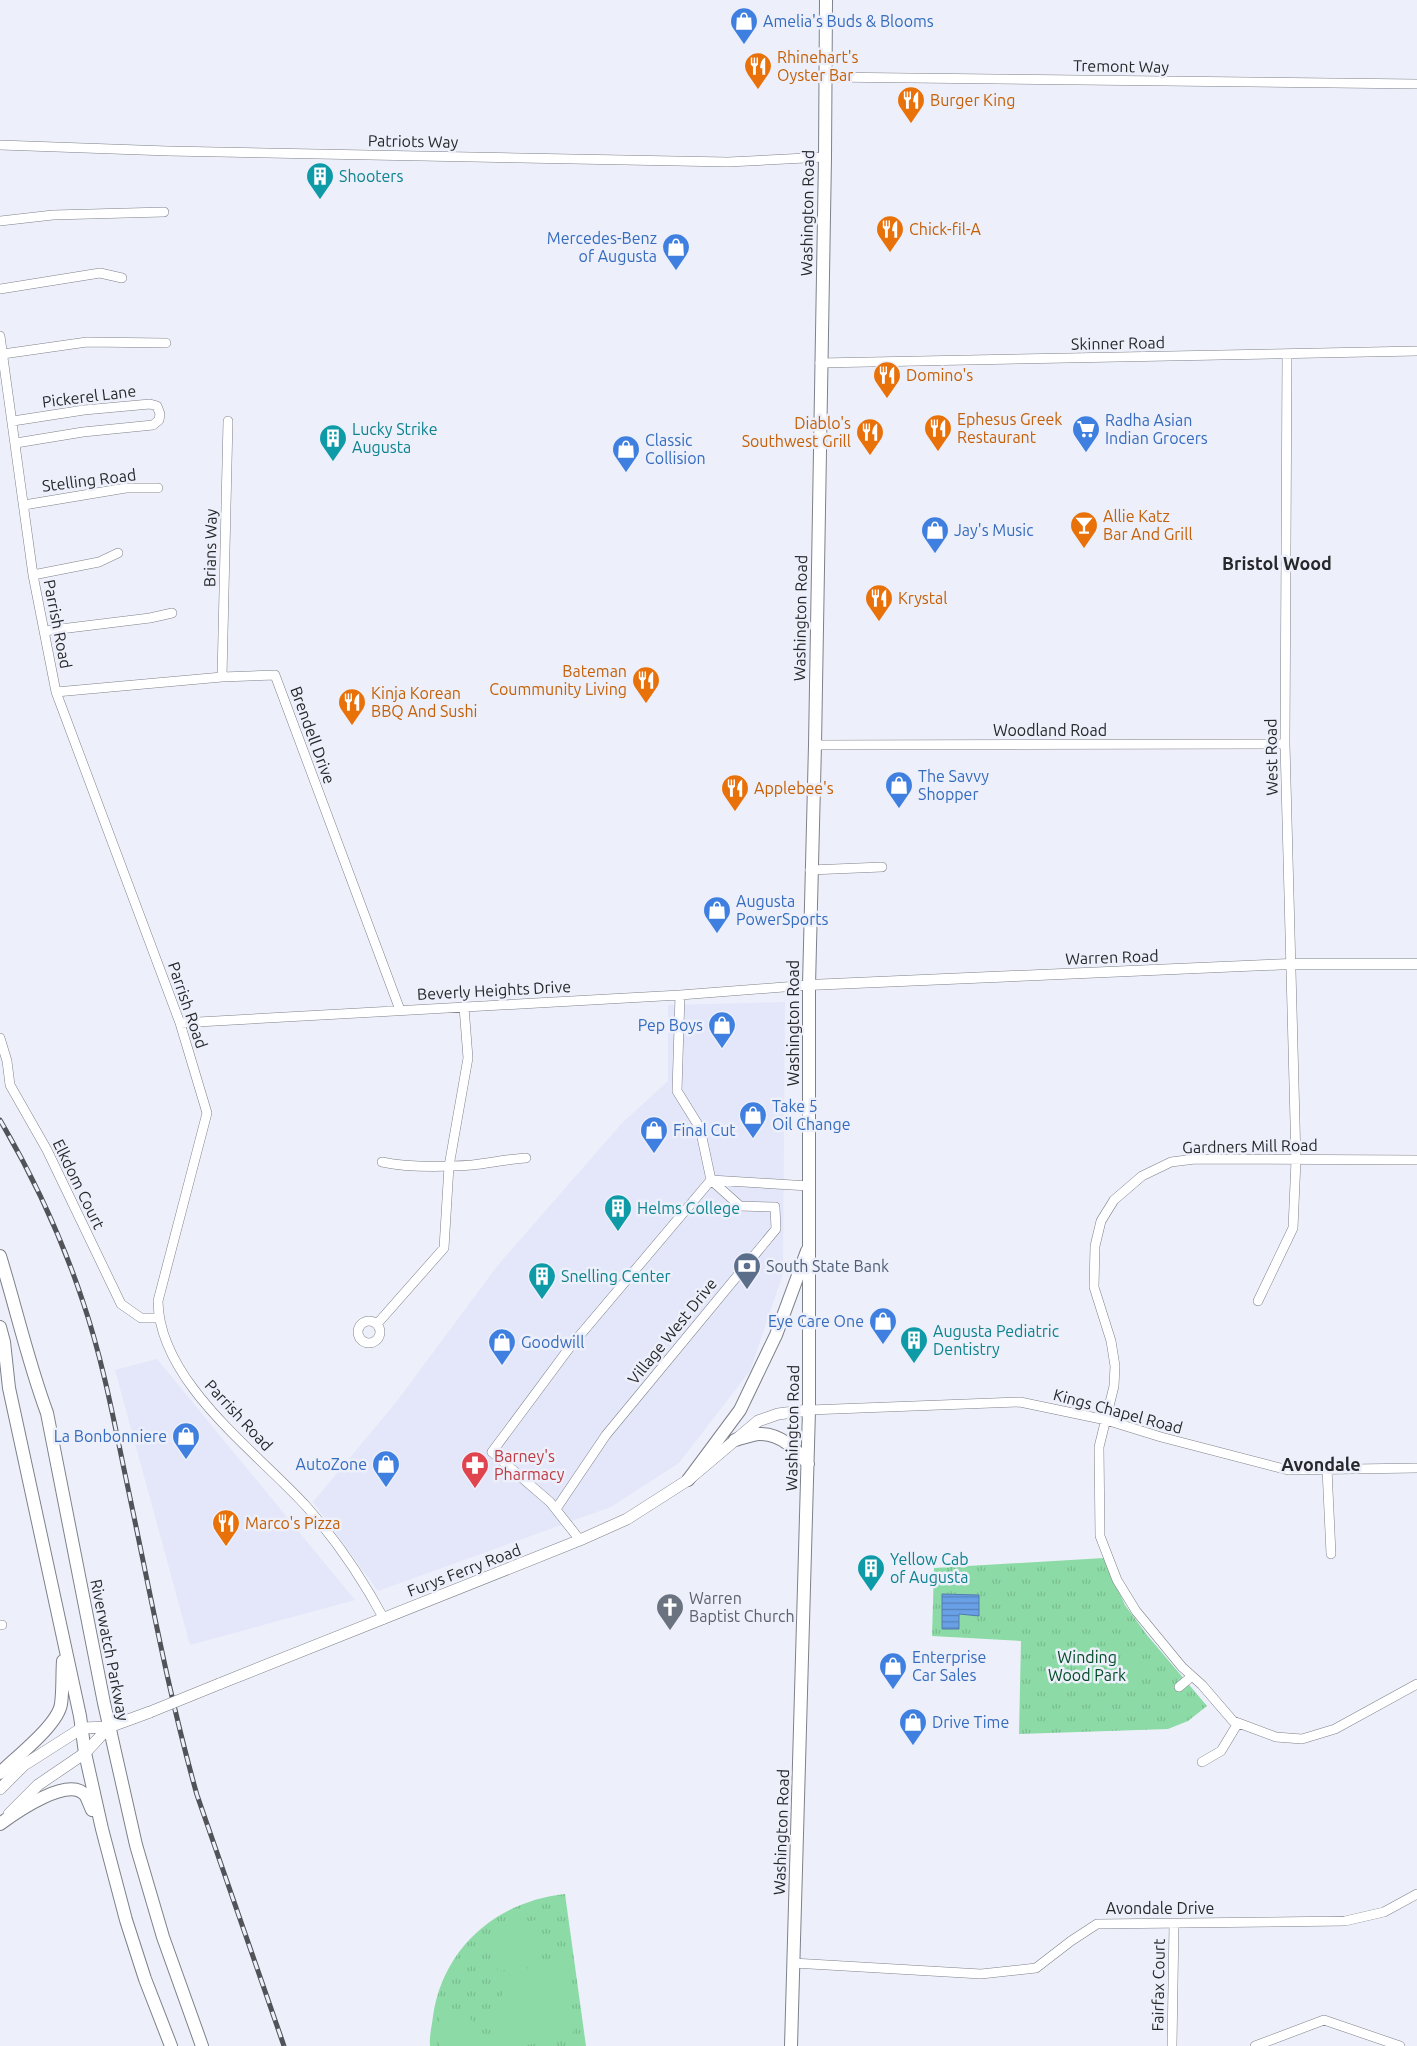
<svg xmlns="http://www.w3.org/2000/svg" width="1417" height="2046" font-family="Ubuntu,sans-serif">
  <style>
    .built { fill: #e3e7f9 }
    .park { fill: url(#park-tufts) }
    .pitch { fill: #8cdba6 }
    .water { fill: url(#water-rules); stroke: #557cae }
    .lines { fill: none; stroke-linecap: round; stroke-linejoin: round }
    .minor-casing { stroke: #7e818a; stroke-width: 10 }
    .tertiary-casing { stroke: #7e818a; stroke-width: 11 }
    .secondary-casing { stroke: #7e818a; stroke-width: 12 }
    .primary-casing { stroke: #7e818a; stroke-width: 14 }
    .minor { stroke: #fff; stroke-width: 9 }
    .tertiary { stroke: #fff; stroke-width: 10 }
    .secondary { stroke: #fff; stroke-width: 11 }
    .primary { stroke: #fff; stroke-width: 12 }
    .rail-casing { stroke: #525358; stroke-width: 5 }
    .rail { stroke: #edf0fa; stroke-width: 3; stroke-dasharray: 9; stroke-linecap: butt }
    .secondary-bridge-casing { stroke: #7e818a; stroke-width: 12; stroke-linecap: butt }
    .secondary-bridge { stroke: #fff; stroke-width: 11 }
    .labels { text-anchor: middle; stroke-width: 5; stroke-linejoin: round; paint-order: stroke }
    .shop-label { font-size: 16px; fill: #366cbe; stroke: #edf0fa; text-anchor: start }
    .food-label { font-size: 16px; fill: #c56008; stroke: #edf0fa; text-anchor: start }
    .street-label { font-size: 16px; fill: #27282b; stroke: #edf0fa }
    .culture-label { font-size: 16px; fill: #0d838f; stroke: #edf0fa; text-anchor: start }
    .service-label { font-size: 16px; fill: #4e5e75; stroke: #edf0fa; text-anchor: start }
    .health-label { font-size: 16px; fill: #be3a42; stroke: #edf0fa; text-anchor: start }
    .worship-label { font-size: 16px; fill: #5b616d; stroke: #edf0fa; text-anchor: start }
    .park-label { font-size: 16px; fill: #044b27; stroke: #edf0fa }
    .neighbourhood-label { font-size: 18px; font-weight: bold; fill: #27282b; stroke: #edf0fa }
  </style>
  <defs>
    <pattern id="park-tufts" width="24" height="20" patternUnits="userSpaceOnUse" patternTransform="scale(1.25)"><rect width="24" height="20" fill="#8cdba6"/><path d="M3 7l-1-3M5 7V3M7 7l1-3M15 17l-1-3M17 17v-4M19 17l1-3" fill="none" stroke="#79bc8f"/></pattern>
    <pattern id="water-rules" width="6" height="5" patternUnits="userSpaceOnUse" patternTransform="scale(1.25)"><rect width="6" height="5" fill="#69a0e6"/><path d="M0 2.5h6" fill="none" stroke="#5682bb"/></pattern>
  </defs>
  <rect width="100%" height="100%" fill="#edf0fa"/>
  <path class="built" d="M785 1002 783 1274 750 1371 679 1463 611 1507 378 1591 313 1502 397 1401 498 1265 622 1123 668 1081V1005Z
    M157 1359 355 1600 190 1645 115 1370Z"/>
  <path class="park" d="M1104 1558 1125 1605 1147 1635 1207 1706 1188 1721 1168 1729 1019 1734 1021 1641 932 1636 934 1568Z
    M565 1894 586 2046H430C429 2036 432 2026 433 2016 443 1947 498 1901 565 1894Z"/>
  <path class="pitch" d="M1131 1658 1139 1670 1127 1678 1119 1667Z
    M535 1920C539 1955 533 1964 498 1972L492 1930Z
    M564 1957 574 2039 517 2046H493L492 2018 506 1985 532 1965Z
    M440 2011C466 2011 479 2019 482 2046H440Z"/>
  <path class="water" d="M942 1594 979 1595V1616L959 1614V1629H942Z"/>
  <g class="lines">
    <g class="minor-casing">
      <path id="minor" d="M824 77 1417 84
        M0 145 168 151 728 162 825 157
        M0 221 53 215 164 212
        M0 289 100 273 122 278
        M0 336 33 575 56 692 180 1023 207 1113 158 1301C159 1382 256 1451 306 1506 337 1541 362 1578 384 1619
        M3 354 87 342 166 343
        M820 363 1417 351
        M13 421 84 410 150 404 157 406 160 414 159 420 153 425 83 432 16 443
        M24 505 126 488H158
        M33 575 99 562 118 553
        M44 631 150 618 172 613
        M222 677 228 421
        M56 692 222 677 275 675 400 1010
        M815 745 1285 744
        M810 870 882 867
        M180 1023 680 995 809 985
        M0 1038 7 1061 10 1085 47 1150 121 1304 141 1318H158
        M1417 1160 1195 1159 1171 1162 1142 1176 1114 1200 1101 1221 1095 1246 1094 1287 1111 1341 1115 1366 1114 1386 1099 1447 1100 1536 1117 1580 1136 1611 1182 1667 1202 1685 1233 1721 1276 1737 1302 1739 1335 1729 1417 1684
        M382 1162C410 1168 443 1167 472 1165 490 1163 508 1159 526 1158
        M711 1180 809 1186
        M1258 1301 1293 1228 1296 1160 1285 744 1287 354
        M358 1332a11 11 0 1 1 22 0a11 11 0 1 1-22 0Z
        M377 1324 444 1248 449 1166 468 1058 464 1007
        M809 1410 1020 1402 1106 1420 1161 1437 1288 1470 1417 1468
        M1327 1469 1331 1554
        M556 1509 606 1435 776 1229 775 1207 740 1206 711 1180 700 1128 677 1091 680 995
        M580 1540 550 1502 492 1452 570 1347 711 1180
        M0 1625H2
        M1179 1687 1192 1676
        M1202 1762 1221 1751 1238 1723
        M793 1963 981 1974 1036 1968 1071 1941 1097 1924 1345 1921 1384 1912 1417 1894
        M1172 2046 1174 1924
        M1255 2046 1324 2020 1400 2046"/>
    </g>
    <g class="tertiary-casing">
      <path id="tertiary" d="M809 985 1290 964H1417"/>
    </g>
    <g class="secondary-casing">
      <path id="secondary" d="M219 1684 580 1540 627 1519 688 1480 758 1421 778 1414 809 1410
        M0 1789 24 1765 82 1728 109 1727 150 1712
        M9 1814 38 1785 85 1753 109 1727"/>
    </g>
    <g class="primary-casing">
      <path id="primary" d="M0 1256C16 1308 28 1362 47 1413L104 1703 136 1845 163 1937 202 2046
        M0 1327 4 1342 9 1388 80 1716 85 1753 102 1829 126 1920 145 1979 171 2046
        M735 1440C742 1438 751 1435 758 1434 780 1433 796 1449 808 1464
        M688 1480 740 1410 776 1335 807 1251
        M0 1773C16 1757 58 1725 61 1704 63 1690 62 1675 63 1661
        M0 1824C15 1813 70 1774 86 1796 88 1800 90 1806 92 1810
        M791 2046 809 1410V985L815 745 825 157 826 0"/>
    </g>
    <use href="#minor" class="minor"/>
    <use href="#tertiary" class="tertiary"/>
    <use href="#secondary" class="secondary"/>
    <use href="#primary" class="primary"/>
    <g class="rail-casing">
      <path id="rail" d="M0 1120C34 1178 62 1238 83 1302 102 1358 113 1416 125 1474 148 1581 167 1689 197 1795L284 2046"/>
    </g>
    <use href="#rail" class="rail"/>
    <g class="secondary-bridge-casing">
      <path id="secondary-bridge" d="M150 1712 219 1684"/>
    </g>
    <use href="#secondary-bridge" class="secondary-bridge"/>
  </g>
  <defs>
    <g id="shop-pin" transform="scale(1.4375)"><path d="M0 17L-7.5 6A9.5 9.5 0 1 1 7.5 6Z" fill="#3f7fe0" stroke="#edf0fa"/><path d="M-5-2.5h2.3a2.7 3.5 0 0 1 5.4 0H5L5.5 6h-11ZM-1.5-2.5h3a1.5 2.3 0 0 0-3 0Z" fill="#fff"/></g>
    <g id="restaurant-pin" transform="scale(1.4375)"><path d="M0 17L-7.5 6A9.5 9.5 0 1 1 7.5 6Z" fill="#e8710a" stroke="#edf0fa"/><path d="M-5-6h1v4h1v-4h1v4h1v-4h1v5L-1.5 .5V6h-2V.5L-5-1ZM5-6V6H3V1.5H1.5Q1.5-4 5-6Z" fill="#fff"/></g>
    <g id="building-pin" transform="scale(1.4375)"><path d="M0 17L-7.5 6A9.5 9.5 0 1 1 7.5 6Z" fill="#0f9aa8" stroke="#edf0fa"/><path d="M-4-6H4V6H1V3H-1V6H-4ZM-2.5-4.3h1.7v1.8h-1.7ZM.8-4.3h1.7v1.8H.8ZM-2.5-1h1.7V.8h-1.7ZM.8-1h1.7V.8H.8Z" fill="#fff"/></g>
    <g id="supermarket-pin" transform="scale(1.4375)"><path d="M0 17L-7.5 6A9.5 9.5 0 1 1 7.5 6Z" fill="#3f7fe0" stroke="#edf0fa"/><path d="M-6-5.5h2.5l.6 2H6L4.5 2H-2.5L-4.4-4H-6ZM-1.5 3.2a1.3 1.3 0 1 0 .1 0ZM3 3.2a1.3 1.3 0 1 0 .1 0Z" fill="#fff"/></g>
    <g id="bar-pin" transform="scale(1.4375)"><path d="M0 17L-7.5 6A9.5 9.5 0 1 1 7.5 6Z" fill="#e8710a" stroke="#edf0fa"/><path d="M-6-5H6L.8 .8V4.5H3.5V6h-7V4.5H-.8V.8Z" fill="#fff"/></g>
    <g id="bank-pin" transform="scale(1.4375)"><path d="M0 17L-7.5 6A9.5 9.5 0 1 1 7.5 6Z" fill="#5c6f8a" stroke="#edf0fa"/><path d="M-6-4H6V4H-6ZM0-2.3a2.3 2.3 0 1 0 0 4.6a2.3 2.3 0 1 0 0-4.6Z" fill="#fff"/></g>
    <g id="pharmacy-pin" transform="scale(1.4375)"><path d="M0 17L-7.5 6A9.5 9.5 0 1 1 7.5 6Z" fill="#e0444e" stroke="#edf0fa"/><path d="M-2-6h4v4h4v4h-4v4h-4v-4h-4v-4h4Z" fill="#fff"/></g>
    <g id="church-pin" transform="scale(1.4375)"><path d="M0 17L-7.5 6A9.5 9.5 0 1 1 7.5 6Z" fill="#6b7280" stroke="#edf0fa"/><path d="M-1.2-6h2.4v3.5h3.3v2.4h-3.3V6h-2.4V-.1h-3.3v-2.4h3.3Z" fill="#fff"/></g>
  </defs>
  <g fill-rule="evenodd">
    <use href="#shop-pin" x="744" y="21"/>
    <use href="#restaurant-pin" x="758" y="66"/>
    <use href="#restaurant-pin" x="911" y="100"/>
    <use href="#building-pin" x="320" y="176"/>
    <use href="#restaurant-pin" x="890" y="229"/>
    <use href="#shop-pin" x="676" y="247"/>
    <use href="#restaurant-pin" x="887" y="375"/>
    <use href="#restaurant-pin" x="938" y="428"/>
    <use href="#supermarket-pin" x="1086" y="429"/>
    <use href="#restaurant-pin" x="870" y="432"/>
    <use href="#building-pin" x="333" y="438"/>
    <use href="#shop-pin" x="626" y="449"/>
    <use href="#bar-pin" x="1084" y="525"/>
    <use href="#shop-pin" x="935" y="530"/>
    <use href="#restaurant-pin" x="879" y="598"/>
    <use href="#restaurant-pin" x="646" y="680"/>
    <use href="#restaurant-pin" x="352" y="702"/>
    <use href="#shop-pin" x="899" y="785"/>
    <use href="#restaurant-pin" x="735" y="788"/>
    <use href="#shop-pin" x="717" y="910"/>
    <use href="#shop-pin" x="722" y="1025"/>
    <use href="#shop-pin" x="753" y="1115"/>
    <use href="#shop-pin" x="654" y="1130"/>
    <use href="#building-pin" x="618" y="1208"/>
    <use href="#bank-pin" x="747" y="1266"/>
    <use href="#building-pin" x="542" y="1276"/>
    <use href="#shop-pin" x="883" y="1321"/>
    <use href="#building-pin" x="914" y="1340"/>
    <use href="#shop-pin" x="502" y="1342"/>
    <use href="#shop-pin" x="186" y="1436"/>
    <use href="#shop-pin" x="386" y="1464"/>
    <use href="#pharmacy-pin" x="475" y="1465"/>
    <use href="#restaurant-pin" x="226" y="1523"/>
    <use href="#building-pin" x="871" y="1568"/>
    <use href="#church-pin" x="670" y="1607"/>
    <use href="#shop-pin" x="893" y="1666"/>
    <use href="#shop-pin" x="913" y="1722"/>
  </g>
  <g class="labels">
    <g class="shop-label">
      <text x="763" y="27">Amelia's Buds &amp; Blooms</text>
      <text x="657" y="244" text-anchor="end">Mercedes-Benz<tspan x="657" dy="18">of Augusta</tspan></text>
      <text x="1105" y="426">Radha Asian<tspan x="1105" dy="18">Indian Grocers</tspan></text>
      <text x="645" y="446">Classic<tspan x="645" dy="18">Collision</tspan></text>
      <text x="954" y="536">Jay's Music</text>
      <text x="918" y="782">The Savvy<tspan x="918" dy="18">Shopper</tspan></text>
      <text x="736" y="907">Augusta<tspan x="736" dy="18">PowerSports</tspan></text>
      <text x="703" y="1031" text-anchor="end">Pep Boys</text>
      <text x="772" y="1112">Take 5<tspan x="772" dy="18">Oil Change</tspan></text>
      <text x="673" y="1136">Final Cut</text>
      <text x="864" y="1327" text-anchor="end">Eye Care One</text>
      <text x="521" y="1348">Goodwill</text>
      <text x="167" y="1442" text-anchor="end">La Bonbonniere</text>
      <text x="367" y="1470" text-anchor="end">AutoZone</text>
      <text x="912" y="1663">Enterprise<tspan x="912" dy="18">Car Sales</tspan></text>
      <text x="932" y="1728">Drive Time</text>
    </g>
    <g class="food-label">
      <text x="777" y="63">Rhinehart's<tspan x="777" dy="18">Oyster Bar</tspan></text>
      <text x="930" y="106">Burger King</text>
      <text x="909" y="235">Chick-fil-A</text>
      <text x="906" y="381">Domino's</text>
      <text x="957" y="425">Ephesus Greek<tspan x="957" dy="18">Restaurant</tspan></text>
      <text x="851" y="429" text-anchor="end">Diablo's<tspan x="851" dy="18">Southwest Grill</tspan></text>
      <text x="1103" y="522">Allie Katz<tspan x="1103" dy="18">Bar And Grill</tspan></text>
      <text x="898" y="604">Krystal</text>
      <text x="627" y="677" text-anchor="end">Bateman<tspan x="627" dy="18">Coummunity Living</tspan></text>
      <text x="371" y="699">Kinja Korean<tspan x="371" dy="18">BBQ And Sushi</tspan></text>
      <text x="754" y="794">Applebee's</text>
      <text x="245" y="1529">Marco's Pizza</text>
    </g>
    <g class="street-label">
      <text transform="translate(1121 66) rotate(1)" y="6">Tremont Way</text>
      <text transform="translate(413 141) rotate(1)" y="6">Patriots Way</text>
      <text transform="translate(807 213) rotate(-89)" y="6">Washington Road</text>
      <text transform="translate(1118 343) rotate(-1)" y="6">Skinner Road</text>
      <text transform="translate(89 396) rotate(-7)" y="6">Pickerel Lane</text>
      <text transform="translate(89 480) rotate(-7)" y="6">Stelling Road</text>
      <text transform="translate(210 548) rotate(-89)" y="6">Brians Way</text>
      <text transform="translate(800 618) rotate(-89)" y="6">Washington Road</text>
      <text transform="translate(58 624) rotate(79)" y="6">Parrish Road</text>
      <text x="1050" y="736">Woodland Road</text>
      <text transform="translate(313 735) rotate(70)" y="6">Brendell Drive</text>
      <text transform="translate(1271 757) rotate(-91)" y="6">West Road</text>
      <text transform="translate(1112 957) rotate(-2)" y="6">Warren Road</text>
      <text transform="translate(494 990) rotate(-3)" y="6">Beverly Heights Drive</text>
      <text transform="translate(188 1005) rotate(71)" y="6">Parrish Road</text>
      <text transform="translate(793 1023) rotate(-90)" y="6">Washington Road</text>
      <text transform="translate(1250 1146) rotate(-1)" y="6">Gardners Mill Road</text>
      <text transform="translate(79 1184) rotate(64)" y="6">Elkdom Court</text>
      <text transform="translate(672 1331) rotate(-51)" y="6">Village West Drive</text>
      <text transform="translate(1118 1411) rotate(15)" y="6">Kings Chapel Road</text>
      <text transform="translate(239 1415) rotate(47)" y="6">Parrish Road</text>
      <text transform="translate(792 1428) rotate(-89)" y="6">Washington Road</text>
      <text transform="translate(464 1570) rotate(-21)" y="6">Furys Ferry Road</text>
      <text transform="translate(110 1650) rotate(79)" y="6">Riverwatch Parkway</text>
      <text transform="translate(781 1832) rotate(-88)" y="6">Washington Road</text>
      <text x="1160" y="1914">Avondale Drive</text>
      <text transform="translate(1158 1985) rotate(-89)" y="6">Fairfax Court</text>
    </g>
    <g class="culture-label">
      <text x="339" y="182">Shooters</text>
      <text x="352" y="435">Lucky Strike<tspan x="352" dy="18">Augusta</tspan></text>
      <text x="637" y="1214">Helms College</text>
      <text x="561" y="1282">Snelling Center</text>
      <text x="933" y="1337">Augusta Pediatric<tspan x="933" dy="18">Dentistry</tspan></text>
      <text x="890" y="1565">Yellow Cab<tspan x="890" dy="18">of Augusta</tspan></text>
    </g>
    <g class="service-label">
      <text x="766" y="1272">South State Bank</text>
    </g>
    <g class="health-label">
      <text x="494" y="1462">Barney's<tspan x="494" dy="18">Pharmacy</tspan></text>
    </g>
    <g class="worship-label">
      <text x="689" y="1604">Warren<tspan x="689" dy="18">Baptist Church</tspan></text>
    </g>
    <g class="park-label">
      <text x="1087" y="1663">Winding<tspan x="1087" dy="18">Wood Park</tspan></text>
    </g>
    <g class="neighbourhood-label">
      <text x="1277" y="570">Bristol Wood</text>
      <text x="1321" y="1471">Avondale</text>
    </g>
  </g>
</svg>
